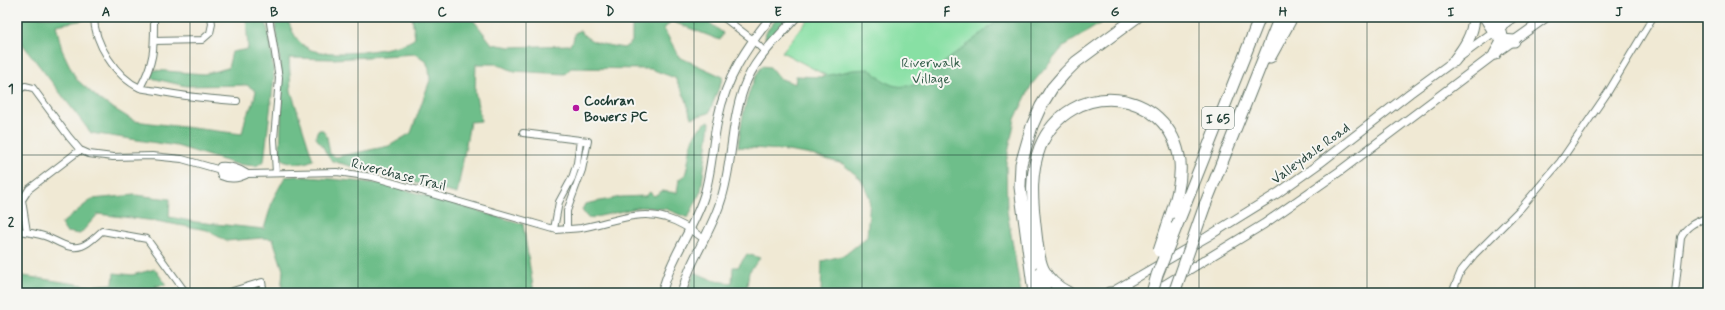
<svg xmlns="http://www.w3.org/2000/svg" width="1725" height="310" font-family="Mynerve,sans-serif">
  <style>
    .green { fill: #88e0a4; stroke: #548e6c }
    .forest { fill: #6ebe8a; stroke: #467e5f }
    .lines { fill: none; stroke-linecap: round; stroke-linejoin: round }
    .street-casing { stroke: #68796c; stroke-width: 8 }
    .secondary-casing { stroke: #68796c; stroke-width: 10 }
    .highway-casing { stroke: #68796c; stroke-width: 13 }
    .street { stroke: #fff; stroke-width: 6 }
    .secondary { stroke: #fff; stroke-width: 8 }
    .highway { stroke: #fff; stroke-width: 11 }
    .highway-bridge-casing { stroke: #68796c; stroke-width: 13; stroke-linecap: butt }
    .highway-bridge { stroke: #fff; stroke-width: 11 }
    .grid { fill: none; stroke: #1f3d34; stroke-width: 1; stroke-opacity: 0.55 }
    .poi-dot { fill: #b5179e; stroke: #f6f6f2; stroke-width: 1.5 }
    .labels { text-anchor: middle; stroke-width: 4; stroke-linejoin: round; paint-order: stroke }
    .shield { fill: #f6f6f2; stroke: #60746d; stroke-width: 1 }
    .shield-label { font-size: 13px; font-weight: bold; fill: #1f3d34 }
    .park-label { font-size: 14px; fill: #345e4a; stroke: #f6f6f2 }
    .poi-label { font-size: 14px; font-weight: bold; fill: #1f3d34; stroke: #f6f6f2; text-anchor: start }
    .street-label { font-size: 14px; fill: #1f3d34; stroke: #f6f6f2 }
    .neatline { fill: none; stroke: #1f3d34; stroke-width: 1.5 }
    .grid-label { font-size: 13px; text-anchor: middle; font-weight: bold; fill: #1f3d34 }
  </style>
  <rect width="100%" height="100%" fill="#f6f6f2"/>
  <filter id="ink" filterUnits="userSpaceOnUse"><feTurbulence type="fractalNoise" baseFrequency=".025" numOctaves="2"/><feDisplacementMap in="SourceGraphic" scale="8" xChannelSelector="R" yChannelSelector="G"/><feConvolveMatrix kernelMatrix="1 2 1 2 8 2 1 2 1" color-interpolation-filters="sRGB"/></filter>
  <filter id="wash" filterUnits="userSpaceOnUse"><feTurbulence type="fractalNoise" baseFrequency=".012" numOctaves="4" result="noise"/><feDisplacementMap in="SourceGraphic" scale="16" xChannelSelector="R" yChannelSelector="G"/><feGaussianBlur stdDeviation="0.9" result="paint"/><feColorMatrix in="noise" values="0 0 0 0 0 0 0 0 0 0 0 0 0 0 0 0 0 1.4 0 .05"/><feComposite in="paint" operator="in"/></filter>
  <g filter="url(#wash)">
    <rect width="100%" height="100%" fill="#f0e9d4"/>
    <path class="green" d="M810 17H1024L951 142 782 52Z"/>
    <path class="forest" d="M17 17H84V20L56 25 62 50 76 79 100 100 134 121 242 134 246 116 253 104 256 91 247 85 186 86 151 78 153 70 204 74 228 68 232 52 248 49 246 17H265L271 45 274 78 264 161 256 166 235 164 177 146 91 133 17 37Z
      M274 17H287C291 30 296 42 309 49 325 58 402 51 415 38L412 17H471L492 44 510 47 569 45 573 41 575 33 580 30C588 44 608 45 624 48L632 42V23L630 17H702L723 33 720 40 671 21 664 29 679 57 723 77 709 113 691 118 686 99 675 78 651 69 571 68 565 74 513 71 498 64H476L475 91 481 121 470 122 457 194 332 161C327 156 326 152 323 147 319 140 313 139 318 130H323L327 137 330 154 336 157 389 146 411 133 430 80 429 69 426 61 416 54 333 59 289 58 291 91 313 160C302 165 295 164 283 160L280 153C282 107 283 62 274 17Z
      M778 17H789L770 38H765L766 32Z
      M1000 17H1111L1064 46 1032 84 1015 119 1006 163 1007 211 1021 293H821L822 261 845 255 867 237 870 198 861 179 843 164 812 155 781 150 738 147C742 118 746 90 762 66L770 67 779 78 795 84 796 76 820 77 853 70 870 69C887 85 895 90 917 84L996 22Z
      M709 121 710 123 701 191 688 218 666 209 641 207 591 218 586 216 582 210 585 204 621 197 645 196 650 192 654 196 662 191 677 193 679 179 685 175C692 154 687 133 709 121Z
      M297 176 386 184 523 224 534 293H312L309 291 293 290 292 293H281L283 270 273 239 262 238 226 241 207 230 156 221 98 214 80 234 66 232 61 224 92 199 135 195 170 199 169 217 196 222 264 229 273 199 285 177Z
      M747 254 760 258 749 272 746 293H688L694 272 715 281 732 283 733 267H738Z
      M155 269 166 285 155 286 165 293H17V275L89 286 113 284 114 273 132 275Z"/>
  </g>
  <g filter="url(#ink)">
    <g class="lines">
      <g class="street-casing">
        <path id="street" d="M94 17C94 43 116 77 140 88 146 90 153 90 158 91 184 97 211 99 237 101
          M269 17 279 78 274 139 276 173
          M723 17 753 40 765 52
          M154 41 202 40 210 33 212 24 211 17
          M140 88C155 60 154 48 154 17
          M17 91 25 86 33 88 69 137 80 150 89 154 113 157 152 156 182 159 231 173 247 174 337 172 373 177 557 230C565 229 573 229 581 228 610 223 637 209 666 218 680 222 692 230 704 239
          M523 133 588 141 582 170 567 211V229
          M219 170 221 176C230 180 237 179 246 175
          M219 170 220 166C230 165 238 168 246 173
          M554 229 559 202 572 178 577 163 580 140
          M17 231C26 232 35 233 44 236 57 240 68 251 82 246 90 243 96 236 102 231L147 239 186 293H188
          M27 232 22 200 29 189 80 150
          M226 293 262 282 264 293
          M1452 293 1461 271 1474 255 1521 208 1560 162 1608 92 1653 17
          M1675 293 1681 237C1687 225 1696 222 1708 217"/>
      </g>
      <g class="secondary-casing">
        <path id="secondary" d="M662 293C670 259 692 231 703 199 712 173 712 144 718 118 726 78 746 48 771 17
          M682 293C689 261 710 234 720 203 733 166 730 125 744 87 754 59 777 39 796 17
          M1110 293 1207 237 1278 193 1320 163 1410 93 1514 17
          M1151 293 1264 224 1340 171 1495 54 1547 17"/>
      </g>
      <g class="highway-casing">
        <path id="highway" d="M1485 17 1495 33 1503 40 1514 41
          M1495 54 1503 40 1500 28 1495 17
          M1270 57 1292 17
          M1454 61C1465 47 1473 35 1474 17
          M1205 205 1280 17
          M1179 220 1260 17
          M1042 270 1045 293
          M1034 293 1020 187 1021 164 1032 126 1041 106 1052 88 1065 73 1076 62 1137 17
          M1069 293C1037 277 1039 257 1035 225 1032 198 1030 173 1040 147 1069 77 1170 86 1180 162 1182 185 1174 206 1167 227
          M1109 293H1111"/>
      </g>
      <use href="#street" class="street"/>
      <use href="#secondary" class="secondary"/>
      <use href="#highway" class="highway"/>
      <g class="highway-bridge-casing">
        <path id="highway-bridge" d="M1159 251 1167 227
          M1152 293 1157 275 1179 220
          M1174 293 1205 205"/>
      </g>
      <use href="#highway-bridge" class="highway-bridge"/>
    </g>
  </g>
  <path class="grid" d="M190 17V293M358 17V293M526 17V293M694 17V293M862 17V293M1031 17V293M1199 17V293M1367 17V293M1535 17V293M17 155H1708"/>
  <circle class="poi-dot" cx="576" cy="108" r="4"/>
  <g class="labels">
    <rect class="shield" x="1202" y="107" width="32" height="22" rx="3"/>
    <g class="shield-label">
      <text x="1218" y="123">I 65</text>
    </g>
    <g class="park-label">
      <text x="931" y="67">Riverwalk<tspan x="931" dy="16">Village</tspan></text>
    </g>
    <g class="poi-label">
      <text x="584" y="105">Cochran<tspan x="584" dy="16">Bowers PC</tspan></text>
    </g>
    <g class="street-label">
      <text transform="translate(1310 153) rotate(-36)" y="5">Valleydale Road</text>
      <text transform="translate(399 174) rotate(14)" y="5">Riverchase Trail</text>
    </g>
  </g>
  <rect width="1725" height="310" fill="none" stroke="#f6f6f2" stroke-width="44"/>
  <rect x="22" y="22" width="1681" height="266" class="neatline"/>
  <g class="grid-label">
    <text x="106" y="16">A</text>
    <text x="274" y="16">B</text>
    <text x="442" y="16">C</text>
    <text x="610" y="16">D</text>
    <text x="778" y="16">E</text>
    <text x="947" y="16">F</text>
    <text x="1115" y="16">G</text>
    <text x="1283" y="16">H</text>
    <text x="1451" y="16">I</text>
    <text x="1619" y="16">J</text>
    <text x="11" y="93">1</text>
    <text x="11" y="226">2</text>
  </g>
</svg>
